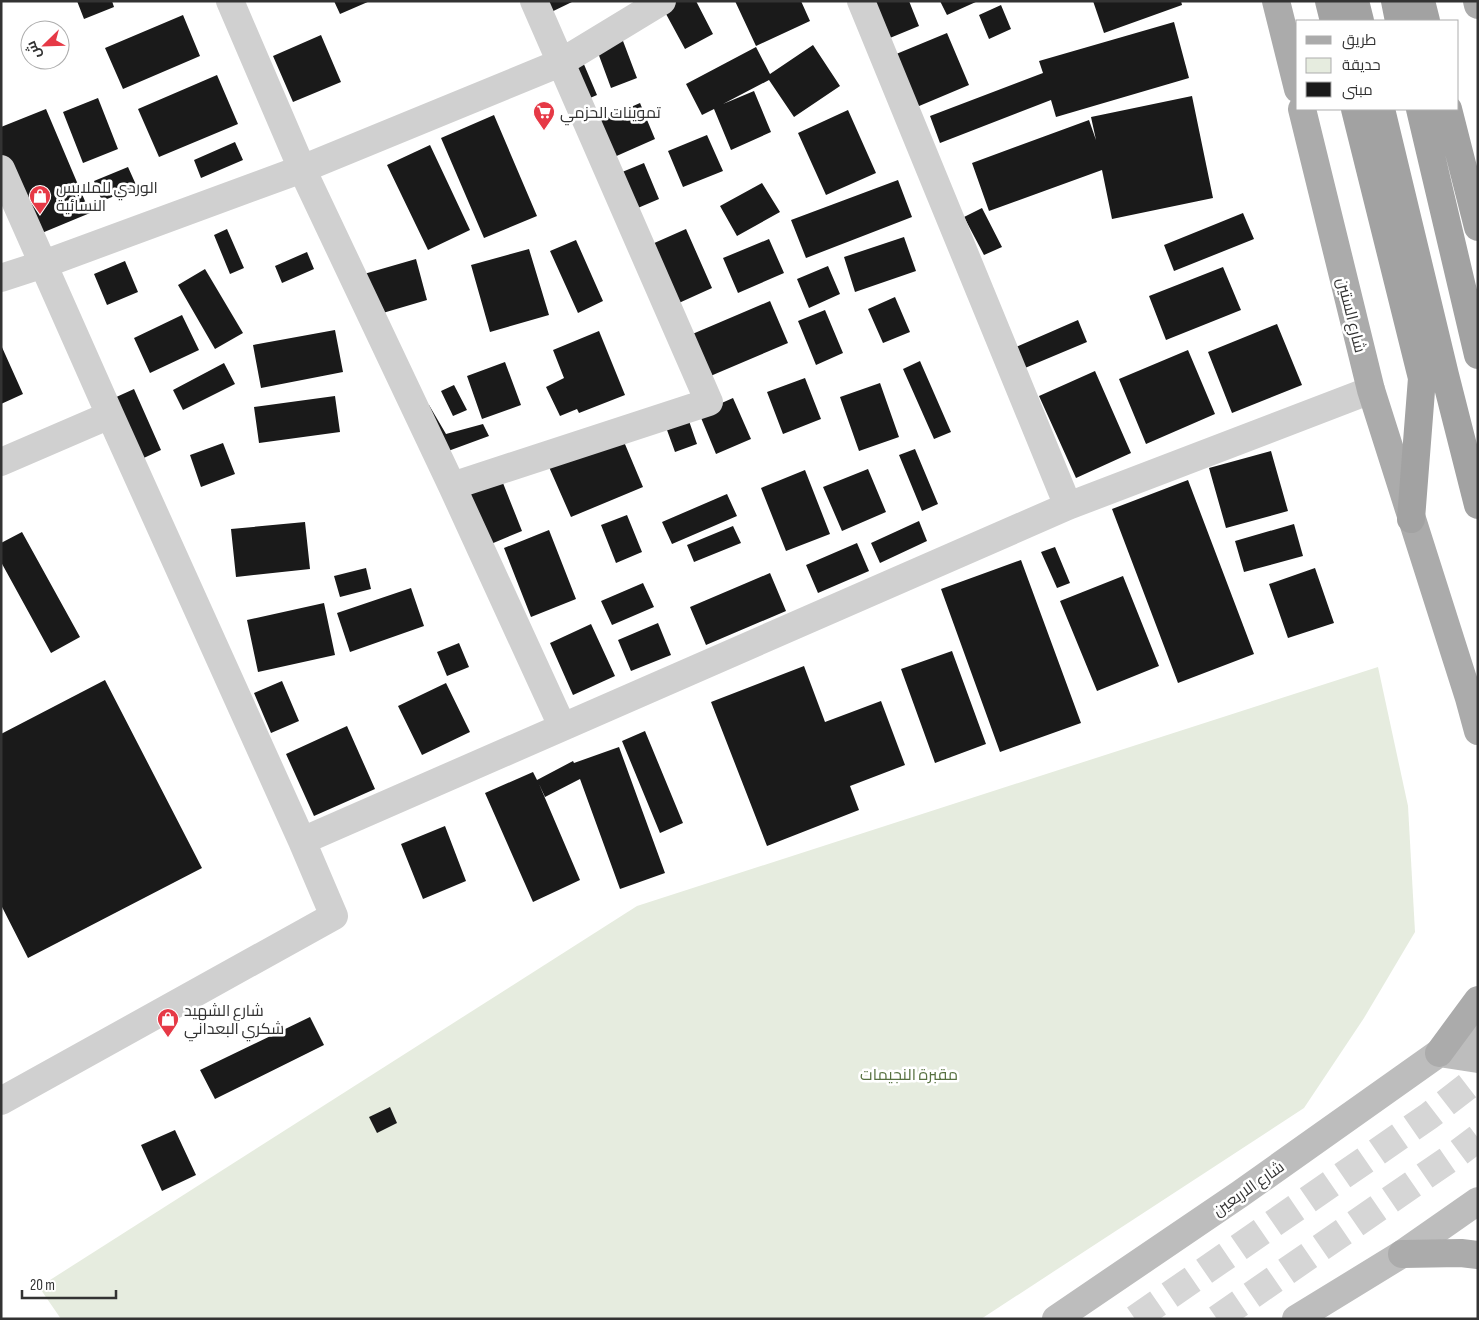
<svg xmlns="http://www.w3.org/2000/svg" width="1479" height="1320" font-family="'Sofia Sans Condensed',Cairo,sans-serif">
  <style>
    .green { fill: #e6ecdf }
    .building { fill: #1a1a1a }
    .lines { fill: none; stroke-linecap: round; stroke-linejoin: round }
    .secondary-tunnel { stroke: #d6d6d6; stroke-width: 28; stroke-dasharray: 28 14; stroke-linecap: butt }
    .minor { stroke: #d0d0d0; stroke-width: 28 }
    .secondary { stroke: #bdbdbd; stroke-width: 28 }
    .primary { stroke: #ababab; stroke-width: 28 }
    .trunk { stroke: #a2a2a2; stroke-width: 28 }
    .labels { text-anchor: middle; stroke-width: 5; stroke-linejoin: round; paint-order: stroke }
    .poi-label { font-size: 16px; fill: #333; stroke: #fff; text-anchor: start }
    .street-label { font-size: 16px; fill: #333; stroke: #fff }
    .park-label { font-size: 16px; fill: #56703f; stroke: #fff }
  </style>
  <rect width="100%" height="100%" fill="#fff"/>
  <path class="green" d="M1378 667 1408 806 1415 932 1364 1018 1304 1108 981 1319H61L39 1287 637 906Z"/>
  <path class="building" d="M77 1H112L114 7 84 19Z
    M334 1H370L340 14Z
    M534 1H574L541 17Z
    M659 1H696L713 34 685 49Z
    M735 1H801L810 21 756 46Z
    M848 1H909L919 26 868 47Z
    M940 1H978L947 15Z
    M1093 1H1181L1182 5 1104 33Z
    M1001 5 1011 29 989 39 979 15Z
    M183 15 200 56 123 89 105 48Z
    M1174 22 1189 78 1056 117 1051 100 940 143 930 116 1043 73 1039 61Z
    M620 33 637 78 611 88 594 42Z
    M947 33 969 85 912 109 889 57Z
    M321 35 341 82 293 102 273 56Z
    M813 45 840 86 794 117 769 80 723 104 754 91 771 132 731 150 714 109 702 115 686 84 756 47 770 74Z
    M580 55 597 95 569 107Z
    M217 75 238 124 159 157 138 109Z
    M1192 96 1213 198 1112 219 1102 170 989 211 972 163 1089 120 1096 140 1091 117Z
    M98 98 118 149 83 163 63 112Z
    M640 103 655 139 612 158 597 122Z
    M46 109 90 213 25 240 1 183V127Z
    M848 110 876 173 826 195 798 133Z
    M494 115 537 216 484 238 441 138Z
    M707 135 723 171 683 187 668 151Z
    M235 142 243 160 201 178 194 160Z
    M430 145 470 230 428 250 387 165Z
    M644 163 659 199 626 213 610 177Z
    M128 167 137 187 102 201 94 181Z
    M898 180 912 217 806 258 791 220Z
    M762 183 780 212 737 236 720 206Z
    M982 208 1002 247 984 255 964 217Z
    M1243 213 1254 239 1174 271 1164 245Z
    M227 229 244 268 230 274 214 235Z
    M686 229 712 288 670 307 643 248Z
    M904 237 916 271 855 292 844 257Z
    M769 239 784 273 738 293 723 258Z
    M576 240 603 301 578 313 550 251Z
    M529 249 549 315 490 332 471 265Z
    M307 252 314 269 282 283 275 266Z
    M416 259 427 300 376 315 364 274Z
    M125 261 138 292 107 305 94 274Z
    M828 266 840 294 809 308 797 279Z
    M1223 267 1241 310 1166 340 1149 296Z
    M205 269 243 333 215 349 178 285Z
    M895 297 910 332 883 343 868 309Z
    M770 301 788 343 694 383 676 341Z
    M825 310 843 353 816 365 798 321Z
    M182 315 199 350 150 373 134 338Z
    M1078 320 1087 342 1025 368 1016 347Z
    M1277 324 1302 385 1232 413 1208 352Z
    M335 330 343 372 261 388 253 345Z
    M599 331 625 395 579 413 577 409 560 416 546 387 564 378 553 350Z
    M1 345 23 394 1 404Z
    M1188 350 1215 414 1146 444 1119 379Z
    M920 361 951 432 934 439 903 369Z
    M505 362 521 405 482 419 467 376Z
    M224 363 235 384 183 410 173 390Z
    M1095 371 1131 453 1076 478 1039 396Z
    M805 378 821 419 783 434 767 392Z
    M880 383 899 437 859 451 840 397Z
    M454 385 467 410 453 416 441 391Z
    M134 389 161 450 120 469 92 408Z
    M335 396 340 432 259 443 254 407Z
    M733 398 751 439 716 454 699 413Z
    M429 405 446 434 483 424 489 436 440 454 418 408Z
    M689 421 697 444 675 452 667 430Z
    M622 437 643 487 571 517 549 467Z
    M223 443 235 474 201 487 190 455Z
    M915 449 938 504 922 511 899 455Z
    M1271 451 1288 511 1226 528 1209 468Z
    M868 469 886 512 842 531 823 487Z
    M805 470 830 534 786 551 761 488Z
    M501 478 522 531 479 549 458 495Z
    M1188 480 1254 654 1178 683 1112 509Z
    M727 494 737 516 672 544 662 522Z
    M627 515 642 552 616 563 601 525Z
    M919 521 927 541 880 563 871 543Z
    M305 522 310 569 236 577 231 529Z
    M1294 524 1303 556 1244 572 1235 541Z
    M733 526 741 543 694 562 687 545Z
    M549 530 576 599 531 617 504 548Z
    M22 532 80 637 51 653 1 562V543Z
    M857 543 869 571 818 593 806 565Z
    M1055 547 1070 583 1057 588 1041 552Z
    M1021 560 1081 723 1000 752 941 589Z
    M366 568 371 589 340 597 334 576Z
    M1315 568 1334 623 1288 638 1269 584Z
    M770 573 786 611 706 645 690 607Z
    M1123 576 1159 666 1097 691 1060 601Z
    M643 583 654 607 612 625 601 601Z
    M411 588 424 626 350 652 337 613Z
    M324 603 335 655 258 672 247 620Z
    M658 623 671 655 631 671 618 640Z
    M591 624 615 676 573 695 550 643Z
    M459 643 469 667 447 676 437 652Z
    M952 651 986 744 935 763 901 669Z
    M804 666 825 722 881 701 905 765 850 786 859 810 767 846 711 702Z
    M105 680 202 868 28 958 1 905V734Z
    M282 681 299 721 271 733 254 693Z
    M446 683 470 732 422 755 398 706Z
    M347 726 375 789 314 816 286 754Z
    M645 731 683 823 660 833 622 741Z
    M619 747 665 873 620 889 580 779 545 797 539 784 580 880 533 902 485 793 533 772 537 780 573 761 574 763Z
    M445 826 466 881 423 899 401 844Z
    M310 1017 324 1045 215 1099 200 1070Z
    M390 1107 397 1123 377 1133 369 1117Z
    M175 1130 196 1175 162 1191 141 1145Z"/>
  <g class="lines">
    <path class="secondary-tunnel" d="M1135 1319 1429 1116 1478 1078
      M1217 1319 1458 1153 1478 1138"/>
    <path class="minor" d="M230 1 302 169 452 486 562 726
      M861 1 1068 506
      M1 169 110 415 302 841 334 916 1 1101
      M1 278 44 264 302 169 560 63 662 1
      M1 462 110 415
      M452 486 709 402 534 1
      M302 841 1068 506 1371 390"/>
    <path class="secondary" d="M1439 1053 1478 1059
      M1056 1319 1240 1194 1439 1053 1478 1031
      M1296 1319 1402 1254 1478 1201"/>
    <path class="primary" d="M1276 1 1298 89
      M1477 1 1478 5
      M1302 109 1371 390 1469 698 1478 731
      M1439 1053 1478 1000
      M1402 1254 1461 1253 1478 1255"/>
    <path class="trunk" d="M1329 1 1334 21
      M1355 1 1360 21
      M1395 1 1399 21
      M1421 1 1426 21
      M1355 109 1422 378 1411 519
      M1381 109 1445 375 1478 505
      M1420 109 1478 355
      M1448 109 1478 227"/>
  </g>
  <defs>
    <g id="supermarket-pin" transform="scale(1.125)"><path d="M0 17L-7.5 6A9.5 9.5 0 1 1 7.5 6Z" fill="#e63946" stroke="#fff"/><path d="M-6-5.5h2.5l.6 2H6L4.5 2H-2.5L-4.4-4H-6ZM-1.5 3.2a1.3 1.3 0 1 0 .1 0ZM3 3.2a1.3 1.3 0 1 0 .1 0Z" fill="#fff"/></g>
    <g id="shop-pin" transform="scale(1.125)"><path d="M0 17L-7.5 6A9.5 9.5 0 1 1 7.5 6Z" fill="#e63946" stroke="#fff"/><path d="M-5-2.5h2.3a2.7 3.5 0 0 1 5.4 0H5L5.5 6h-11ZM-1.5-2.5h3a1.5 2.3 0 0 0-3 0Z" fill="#fff"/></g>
  </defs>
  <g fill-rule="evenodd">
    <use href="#supermarket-pin" x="544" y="112"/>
    <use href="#shop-pin" x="40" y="196"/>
    <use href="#shop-pin" x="168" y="1019"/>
  </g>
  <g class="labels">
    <g class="poi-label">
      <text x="560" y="118">تموينات الحزمي</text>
      <text x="56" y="193">الوردي للملابس<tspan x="56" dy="18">النسائية</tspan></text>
      <text x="184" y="1016">شارع الشهيد<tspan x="184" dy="18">شكري البعداني</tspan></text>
    </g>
    <g class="street-label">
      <text transform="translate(1352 315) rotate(76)" y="6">شارع الستين</text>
      <text transform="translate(1248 1188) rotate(-35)" y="6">شارع الاربعين</text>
    </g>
    <g class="park-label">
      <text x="909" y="1080">مقبرة النجيمات</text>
    </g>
  </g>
  <rect width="1479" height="1320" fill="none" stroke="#333333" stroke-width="5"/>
  <rect x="1296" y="20" width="162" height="90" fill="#ffffff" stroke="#adadad"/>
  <rect x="1306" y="36" width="25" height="8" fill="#ababab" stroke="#adadad"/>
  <text x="1342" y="45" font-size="15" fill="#333333">طريق</text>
  <rect x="1306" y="58" width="25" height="15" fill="#e6ecdf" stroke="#adadad"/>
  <text x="1342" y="70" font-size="15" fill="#333333">حديقة</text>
  <rect x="1306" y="82" width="25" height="15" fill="#1a1a1a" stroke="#adadad"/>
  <text x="1342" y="95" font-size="15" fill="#333333">مبنى</text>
  <g transform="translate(45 45) rotate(247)"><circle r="24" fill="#ffffff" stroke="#adadad"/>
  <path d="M0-4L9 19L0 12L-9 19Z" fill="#e63946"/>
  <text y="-8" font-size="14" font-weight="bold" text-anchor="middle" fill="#333333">ش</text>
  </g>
  <path d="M22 1290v8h94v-8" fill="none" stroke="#333333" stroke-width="2.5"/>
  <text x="30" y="1290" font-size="15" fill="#333333" stroke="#ffffff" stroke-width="4" paint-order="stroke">20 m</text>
</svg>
